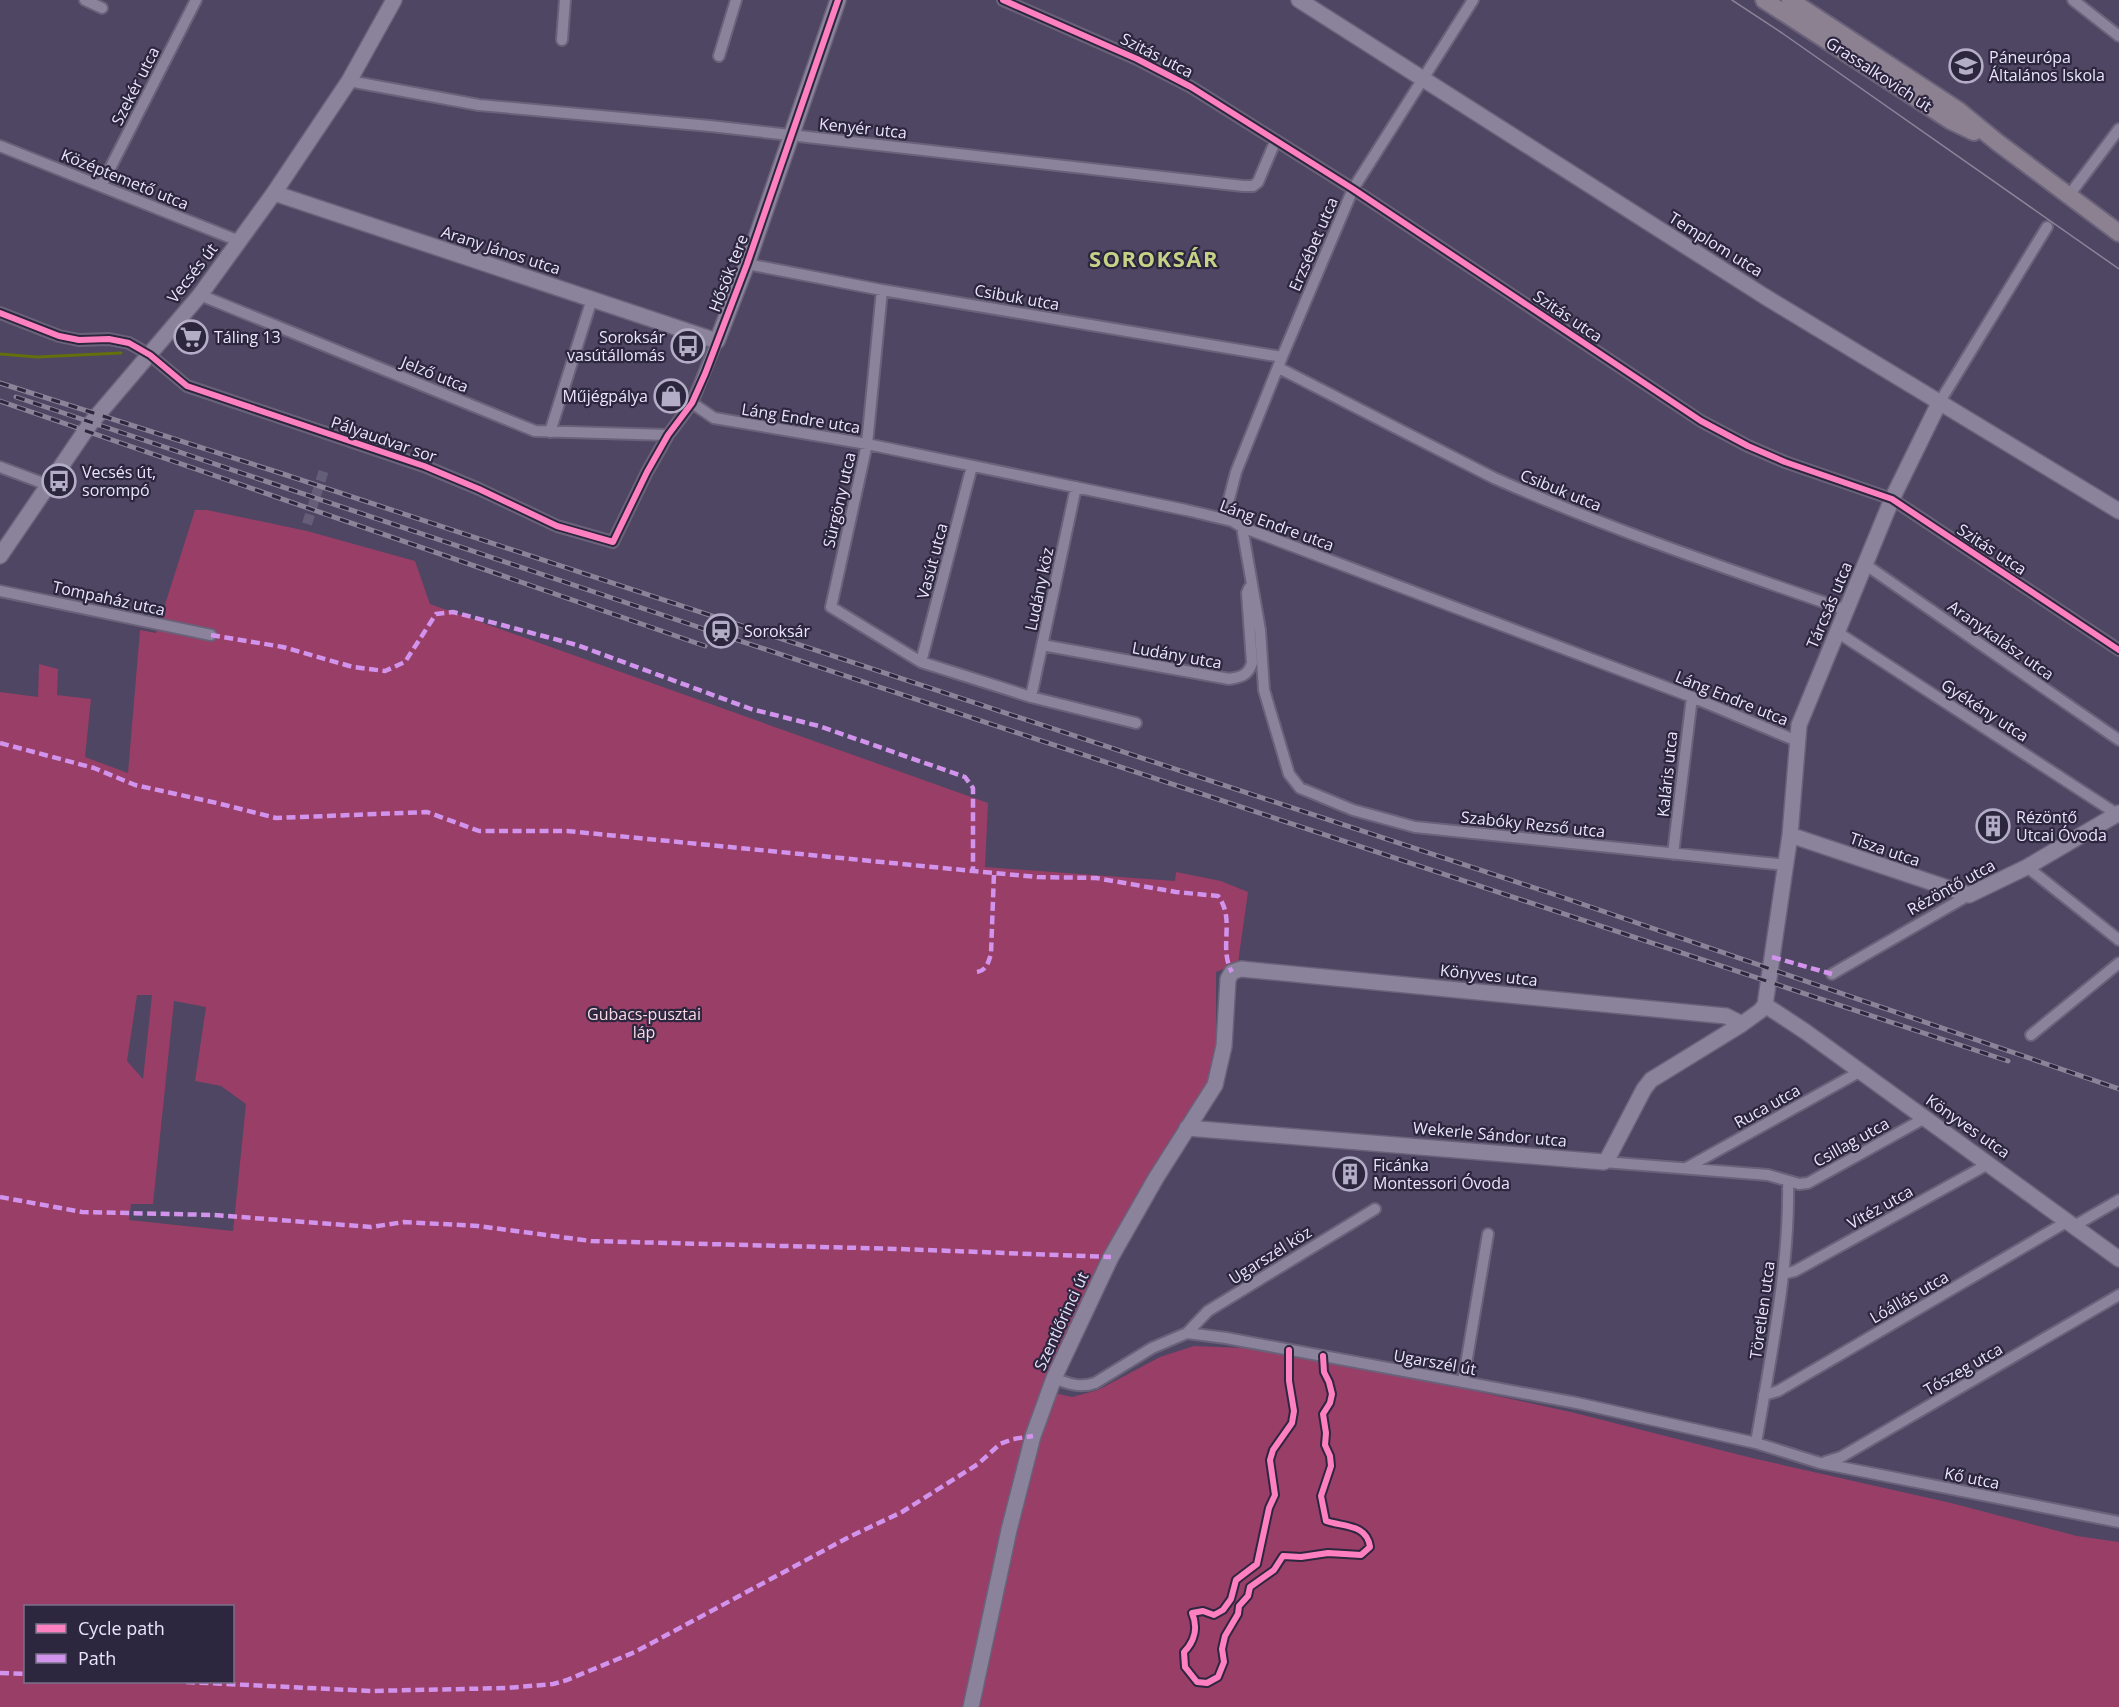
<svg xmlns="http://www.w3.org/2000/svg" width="2119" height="1707" font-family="'Open Sans',sans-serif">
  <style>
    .green { fill: #983e67; fill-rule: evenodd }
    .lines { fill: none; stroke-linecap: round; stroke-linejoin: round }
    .stream { stroke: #656f0c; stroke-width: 3 }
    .street-tunnel { stroke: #655e79; stroke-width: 10; stroke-dasharray: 10 5; stroke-linecap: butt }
    .street-casing { stroke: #6a627a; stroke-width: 14 }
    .secondary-casing { stroke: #6a627a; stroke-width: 18 }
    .primary-casing { stroke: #6a627a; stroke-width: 20 }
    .street { stroke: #8a839b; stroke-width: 10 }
    .secondary { stroke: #8a839b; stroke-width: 15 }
    .primary { stroke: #8c8190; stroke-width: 16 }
    .tram { stroke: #8a8499; stroke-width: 1.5 }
    .rail-casing { stroke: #8a8499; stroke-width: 5 }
    .rail { stroke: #2d263f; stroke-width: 3; stroke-dasharray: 9; stroke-linecap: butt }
    .quiet { stroke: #d193ec; stroke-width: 4.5; stroke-dasharray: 9 4.5; stroke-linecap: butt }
    .cycleway-casing { stroke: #2d263f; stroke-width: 10 }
    .cycleway { stroke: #ff80c0; stroke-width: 6 }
    .labels { text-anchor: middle; stroke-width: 4.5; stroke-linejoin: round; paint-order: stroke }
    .street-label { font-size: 16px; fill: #eae4fe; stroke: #2d263f }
    .poi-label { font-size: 16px; fill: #eae4fe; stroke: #2d263f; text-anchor: start }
    .park-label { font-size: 16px; fill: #f9dae4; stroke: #2d263f }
    .district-label { font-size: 22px; font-weight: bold; letter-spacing: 1.5px; fill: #c6d387; stroke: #2d263f }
  </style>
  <rect width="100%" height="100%" fill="#4e4662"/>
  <path class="green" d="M195 510H207L307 531 415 561 430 604 988 803 985 867 1175 881 1176 872 1221 881 1248 892 1238 963 1216 972V1046L1208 1083 1108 1249 1042 1390 1072 1397 1098 1390 1160 1357 1194 1346 1289 1350 1575 1413 1752 1458 1951 1503 2077 1536 2119 1542V1707H0V692L38 697 39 664 58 669 57 695 91 699 85 757 128 773 140 630 156 633ZM137 995H152L143 1079 127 1061ZM174 1001 206 1007 195 1081 221 1086 246 1104 233 1231 129 1220 131 1204H153ZM26 1606H232V1682H26Z"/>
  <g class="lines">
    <path class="stream" d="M0 354 37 357 121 353"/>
    <path class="street-tunnel" d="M307 524 324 470"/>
    <g class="street-casing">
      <path id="street" d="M85 0 102 8
        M1003 0 1137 59 1191 87 1353 189 1701 421 1748 446 1785 462 1892 499 2119 650
        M2073 0 2119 36
        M562 40 565 0
        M719 56 736 0
        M349 81 479 105 710 126 1243 186H1253L1258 182 1275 142
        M0 146 239 241
        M101 186 196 0
        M2070 194 2119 129
        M747 264 882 290 1282 357
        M882 290 867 444 831 607 921 662 1031 697 1136 723
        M200 295 535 431 668 435
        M0 313 59 336 79 340 109 339 129 343 150 355 187 386 424 466 479 489 557 526 613 542 647 472 668 435 692 403 717 341
        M1279 368 1494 478C1609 529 1728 569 1846 610
        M692 403 714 418 867 444 1186 510 1232 521 1242 527 1692 697 1797 741
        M1939 403 2047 227
        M550 432 592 299
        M0 467 48 485
        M1232 521 1228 503 1236 472 1282 357 1353 189 1473 0
        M1242 527 1260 630 1264 690 1289 774 1300 788 1353 810 1415 827 1786 865
        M1866 565 2119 740
        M0 591 211 635
        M1837 632 2117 814
        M1042 645 1229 679C1242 677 1248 675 1252 663L1247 593 1249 588
        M921 662 972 466
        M1031 697 1076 487
        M1673 854 1692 697
        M2027 867 2119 940
        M1832 974 1969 895
        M2031 1035 2119 963
        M1604 1162 1768 1175 1799 1184 1808 1183 1925 1118
        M1688 1167 1861 1071
        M2074 1226 2119 1200
        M1783 1274 1795 1271 1990 1163
        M1187 1333 1208 1311 1375 1209
        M1054 1378C1068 1384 1080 1388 1095 1383L1152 1348 1187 1333 1226 1338 1577 1403 1756 1443 1820 1463 2119 1522
        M1463 1382 1488 1234
        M1764 1395 1778 1391 2068 1221
        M1756 1443C1770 1359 1790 1267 1788 1181
        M1825 1462 1841 1457 2119 1295"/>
    </g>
    <g class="secondary-casing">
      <path id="secondary" d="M1299 0 1764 296 2119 511
        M274 193 717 341 747 264 838 0
        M0 556 90 424 200 295 274 193 349 81 394 0
        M1790 835 1969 895 2027 867 2119 813
        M1765 1005 1806 1032 2119 1259
        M1187 1128 1604 1162 1608 1158 1644 1089 1651 1080 1742 1024 1760 1011 1765 1005 1790 835 1799 725 1892 499 1939 403
        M971 1707 1009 1530 1033 1436 1054 1378 1111 1257 1156 1178 1215 1085 1224 1046 1228 979 1232 972 1241 969 1726 1016 1742 1024"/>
    </g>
    <g class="primary-casing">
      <path id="primary" d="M1764 0 1951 121 1974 132
        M1790 0 1958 110 1997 142 2119 233"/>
    </g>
    <use href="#street" class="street"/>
    <use href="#secondary" class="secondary"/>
    <use href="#primary" class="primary"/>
    <path class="tram" d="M1732 0 1782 33 2119 269"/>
    <g class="rail-casing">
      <path id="rail" d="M0 383 274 471 1550 893 2119 1089
        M16 397 710 631 2008 1061
        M0 401 705 646"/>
    </g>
    <use href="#rail" class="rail"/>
    <path class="quiet" d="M211 635 283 647 353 667 385 671 405 662 436 614 453 612 577 645 751 709 819 726 965 777 973 788V871
      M0 743 94 768 135 785 217 803 276 818 427 812 479 831H567L973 871 1037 877 1096 878 1176 892 1218 896C1236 919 1218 948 1232 972
      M1772 957 1832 974
      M977 972C987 970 988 963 991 954L994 873
      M0 1197 82 1212 214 1215 371 1227 404 1222 478 1226 591 1241 900 1249 1111 1257
      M0 1673 26 1674
      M186 1682 371 1691 507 1688 553 1684 567 1680 635 1652 849 1537 902 1512 978 1464 1000 1444 1013 1439 1033 1436"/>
    <g class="cycleway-casing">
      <path id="cycleway" d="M1003 0 1137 59 1191 87 1353 189 1701 421 1748 446 1785 462 1892 499 2119 650
        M0 313 59 336 79 340 109 339 129 343 150 355 187 386 424 466 479 489 557 526 613 542 647 472 668 435 692 403 705 374 747 264 838 0
        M1289 1350V1381L1294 1411 1292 1423 1273 1450 1270 1460 1275 1495 1269 1508 1257 1564 1236 1580 1231 1599 1223 1610 1214 1615 1203 1611 1192 1613C1198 1627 1195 1641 1184 1652L1185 1667 1197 1682 1207 1683 1218 1677 1224 1662 1222 1649 1225 1636 1238 1614 1239 1606 1248 1596 1250 1587 1274 1570 1283 1556 1301 1557 1328 1553 1361 1555 1370 1547C1367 1524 1344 1527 1326 1521L1321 1496 1331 1466 1330 1456 1325 1445 1326 1433 1323 1414 1330 1403 1332 1394 1329 1382 1324 1372 1323 1356"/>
    </g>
    <use href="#cycleway" class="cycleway"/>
  </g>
  <defs>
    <g id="school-ring" transform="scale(1.725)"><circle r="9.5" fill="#2d263f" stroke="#b3adc7" stroke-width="1.5"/><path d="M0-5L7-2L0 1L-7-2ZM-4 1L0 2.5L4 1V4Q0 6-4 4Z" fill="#b3adc7"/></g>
    <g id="supermarket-ring" transform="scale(1.725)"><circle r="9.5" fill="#2d263f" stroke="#b3adc7" stroke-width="1.5"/><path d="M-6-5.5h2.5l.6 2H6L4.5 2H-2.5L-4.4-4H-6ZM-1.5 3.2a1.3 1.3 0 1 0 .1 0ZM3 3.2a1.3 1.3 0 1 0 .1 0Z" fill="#b3adc7"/></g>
    <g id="bus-ring" transform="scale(1.725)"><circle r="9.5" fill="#2d263f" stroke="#b3adc7" stroke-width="1.5"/><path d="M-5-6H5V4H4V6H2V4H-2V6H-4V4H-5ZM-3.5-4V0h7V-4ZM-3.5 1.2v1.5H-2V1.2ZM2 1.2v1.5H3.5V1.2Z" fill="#b3adc7"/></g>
    <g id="shop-ring" transform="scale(1.725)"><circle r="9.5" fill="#2d263f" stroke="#b3adc7" stroke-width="1.5"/><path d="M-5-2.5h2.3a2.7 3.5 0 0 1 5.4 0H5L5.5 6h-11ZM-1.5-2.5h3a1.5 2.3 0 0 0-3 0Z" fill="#b3adc7"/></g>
    <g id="station-ring" transform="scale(1.725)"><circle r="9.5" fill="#2d263f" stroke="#b3adc7" stroke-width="1.5"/><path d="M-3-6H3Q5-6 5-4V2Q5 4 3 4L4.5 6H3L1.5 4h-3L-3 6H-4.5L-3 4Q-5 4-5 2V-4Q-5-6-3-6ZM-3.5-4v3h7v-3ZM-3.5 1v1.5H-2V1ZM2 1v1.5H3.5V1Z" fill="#b3adc7"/></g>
    <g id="building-ring" transform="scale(1.725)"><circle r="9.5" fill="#2d263f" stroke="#b3adc7" stroke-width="1.5"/><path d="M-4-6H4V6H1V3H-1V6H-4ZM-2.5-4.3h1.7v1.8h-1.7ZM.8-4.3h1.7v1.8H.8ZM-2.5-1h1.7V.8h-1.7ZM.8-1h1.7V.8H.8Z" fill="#b3adc7"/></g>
  </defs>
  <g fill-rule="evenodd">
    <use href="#school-ring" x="1966" y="66"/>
    <use href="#supermarket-ring" x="191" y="337"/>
    <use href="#bus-ring" x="688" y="346"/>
    <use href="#shop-ring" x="671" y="396"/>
    <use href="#bus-ring" x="59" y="481"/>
    <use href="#station-ring" x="721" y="631"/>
    <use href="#building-ring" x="1993" y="826"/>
    <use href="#building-ring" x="1350" y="1174"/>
  </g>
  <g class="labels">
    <g class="street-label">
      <text transform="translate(1157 55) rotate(27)" y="6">Szitás utca</text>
      <text transform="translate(1879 74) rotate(33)" y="6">Grassalkovich út</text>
      <text transform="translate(135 86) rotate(-63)" y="6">Szekér utca</text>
      <text transform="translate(863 128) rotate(6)" y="6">Kenyér utca</text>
      <text transform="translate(125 179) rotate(22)" y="6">Középtemető utca</text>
      <text transform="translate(1313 244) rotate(-67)" y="6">Erzsébet utca</text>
      <text transform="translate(1716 244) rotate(32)" y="6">Templom utca</text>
      <text transform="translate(501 250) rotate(18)" y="6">Arany János utca</text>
      <text transform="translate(192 273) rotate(-52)" y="6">Vecsés út</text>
      <text transform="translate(728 273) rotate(-69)" y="6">Hősök tere</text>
      <text transform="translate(1017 297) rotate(10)" y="6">Csibuk utca</text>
      <text transform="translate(1568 316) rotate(34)" y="6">Szitás utca</text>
      <text transform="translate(435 374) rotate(22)" y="6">Jelző utca</text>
      <text transform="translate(801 418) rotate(9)" y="6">Láng Endre utca</text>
      <text transform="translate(384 439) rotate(19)" y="6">Pályaudvar sor</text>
      <text transform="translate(1561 490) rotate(22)" y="6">Csibuk utca</text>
      <text transform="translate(839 500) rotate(-77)" y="6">Sürgöny utca</text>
      <text transform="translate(1277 525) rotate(20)" y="6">Láng Endre utca</text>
      <text transform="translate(1992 549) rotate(33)" y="6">Szitás utca</text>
      <text transform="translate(932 561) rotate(-75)" y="6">Vasút utca</text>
      <text transform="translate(1039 589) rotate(-78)" y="6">Ludány köz</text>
      <text transform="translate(109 598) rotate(12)" y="6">Tompaház utca</text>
      <text transform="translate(1829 605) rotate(-67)" y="6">Tárcsás utca</text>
      <text transform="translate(2001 640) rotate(35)" y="6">Aranykalász utca</text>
      <text transform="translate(1177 655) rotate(10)" y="6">Ludány utca</text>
      <text transform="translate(1732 698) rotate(22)" y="6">Láng Endre utca</text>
      <text transform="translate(1985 710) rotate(33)" y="6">Gyékény utca</text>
      <text transform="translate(1667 774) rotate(-84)" y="6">Kaláris utca</text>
      <text transform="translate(1533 824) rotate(6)" y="6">Szabóky Rezső utca</text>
      <text transform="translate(1885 849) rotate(19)" y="6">Tisza utca</text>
      <text transform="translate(1951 887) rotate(-29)" y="6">Rézöntő utca</text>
      <text transform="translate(1489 975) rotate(6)" y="6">Könyves utca</text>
      <text transform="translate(1767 1106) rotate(-29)" y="6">Ruca utca</text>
      <text transform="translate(1968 1126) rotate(35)" y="6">Könyves utca</text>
      <text transform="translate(1490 1134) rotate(5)" y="6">Wekerle Sándor utca</text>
      <text transform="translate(1851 1142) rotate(-29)" y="6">Csillag utca</text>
      <text transform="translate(1880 1207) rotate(-29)" y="6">Vitéz utca</text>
      <text transform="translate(1270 1255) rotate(-32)" y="6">Ugarszél köz</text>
      <text transform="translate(1909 1297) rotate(-30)" y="6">Lóállás utca</text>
      <text transform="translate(1762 1310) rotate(-82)" y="6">Töretlen utca</text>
      <text transform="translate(1061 1321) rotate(-65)" y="6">Szentlőrinci út</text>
      <text transform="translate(1435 1362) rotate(10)" y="6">Ugarszél út</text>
      <text transform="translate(1963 1369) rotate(-30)" y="6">Tószeg utca</text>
      <text transform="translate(1972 1478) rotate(11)" y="6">Kő utca</text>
    </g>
    <g class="poi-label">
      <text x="1989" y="63">Páneurópa<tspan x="1989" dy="18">Általános Iskola</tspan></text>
      <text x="214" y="343">Táling 13</text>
      <text x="665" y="343" text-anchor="end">Soroksár<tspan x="665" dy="18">vasútállomás</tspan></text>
      <text x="648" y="402" text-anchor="end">Műjégpálya</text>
      <text x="82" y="478">Vecsés út,<tspan x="82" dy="18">sorompó</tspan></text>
      <text x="744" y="637">Soroksár</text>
      <text x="2016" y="823">Rézöntő<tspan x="2016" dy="18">Utcai Óvoda</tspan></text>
      <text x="1373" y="1171">Ficánka<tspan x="1373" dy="18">Montessori Óvoda</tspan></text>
    </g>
    <g class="park-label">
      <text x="644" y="1020">Gubacs-pusztai<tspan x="644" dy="18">láp</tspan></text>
    </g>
    <g class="district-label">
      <text x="1154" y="267">SOROKSÁR</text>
    </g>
  </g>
  <rect x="24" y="1605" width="210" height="78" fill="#2d263f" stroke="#79728b" stroke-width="1.5"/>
  <rect x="36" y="1624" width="30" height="9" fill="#ff80c0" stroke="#79728b" stroke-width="1.5"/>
  <text x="78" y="1635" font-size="18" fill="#eae4fe">Cycle path</text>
  <rect x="36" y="1654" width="30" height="9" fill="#d193ec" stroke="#79728b" stroke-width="1.5"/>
  <text x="78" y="1665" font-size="18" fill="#eae4fe">Path</text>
</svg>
